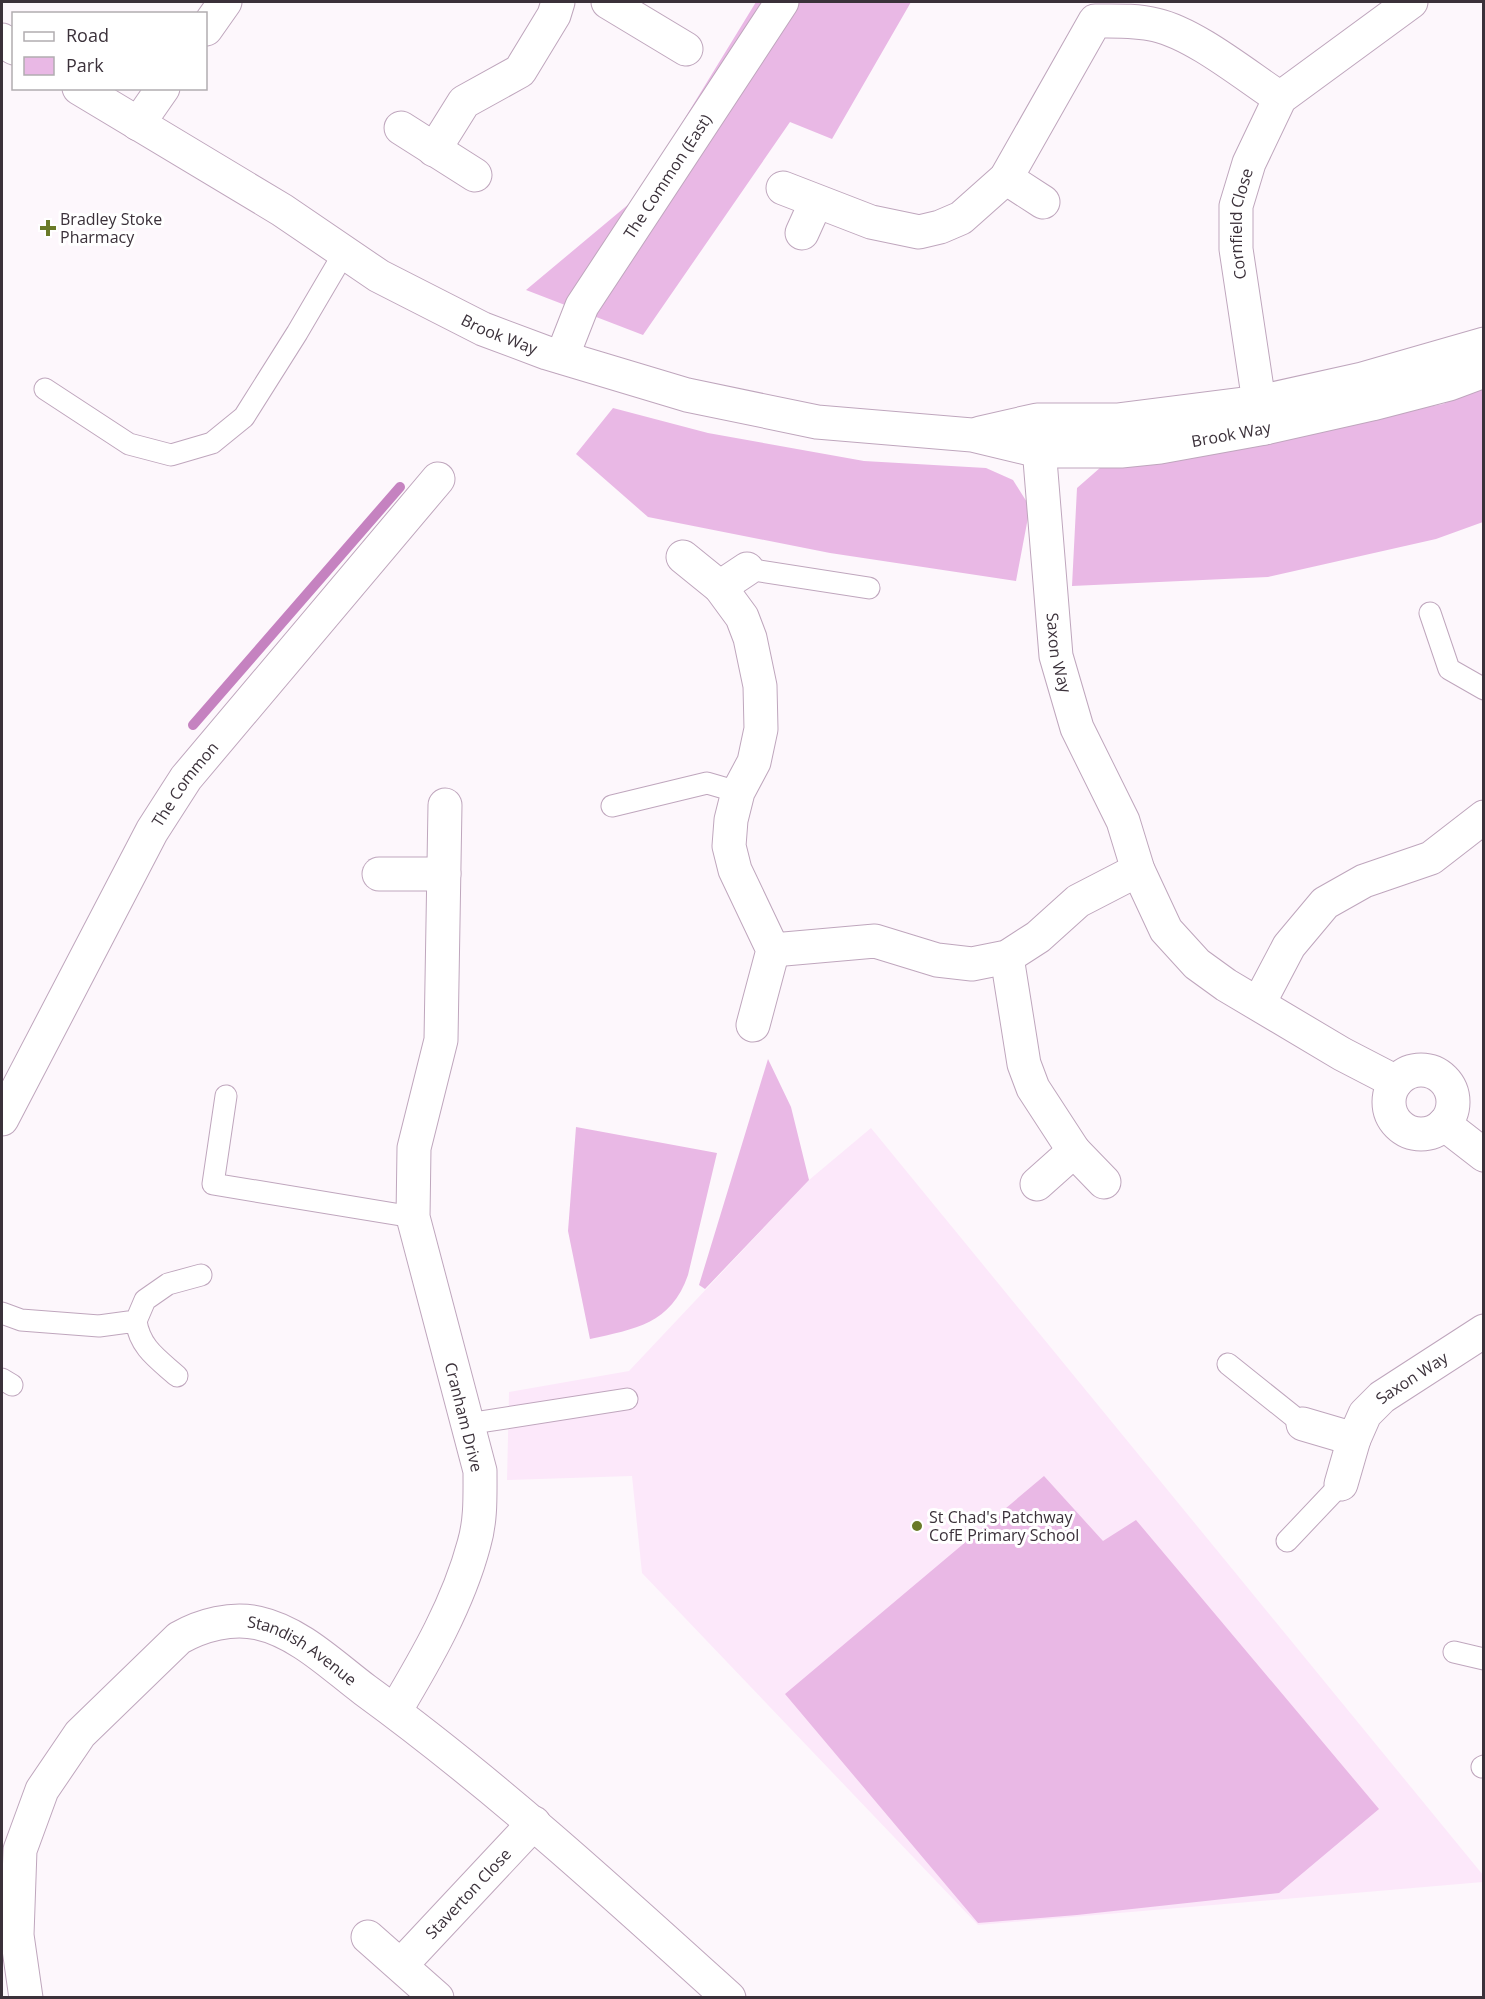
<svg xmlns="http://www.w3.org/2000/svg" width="1485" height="1999" font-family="'Open Sans',sans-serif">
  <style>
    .built { fill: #fce8fa }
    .green { fill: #e9b8e5 }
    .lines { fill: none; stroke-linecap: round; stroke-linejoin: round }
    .stream { stroke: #c582c0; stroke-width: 10 }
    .lane-casing { stroke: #bfa6bd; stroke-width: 23 }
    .street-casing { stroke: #bfa6bd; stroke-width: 35 }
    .secondary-casing { stroke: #bfa6bd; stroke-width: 35 }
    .lane { stroke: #fff; stroke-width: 21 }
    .street { stroke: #fff; stroke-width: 33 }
    .secondary { stroke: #fff; stroke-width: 33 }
    .poi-dot { fill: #6a7a28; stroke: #fff; stroke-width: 2 }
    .labels { text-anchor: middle; stroke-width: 6; stroke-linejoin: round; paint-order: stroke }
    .street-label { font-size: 16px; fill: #3b313a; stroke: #fff }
    .poi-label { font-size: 16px; fill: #3b313a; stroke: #fff; text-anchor: start }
  </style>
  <rect width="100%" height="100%" fill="#fdf7fc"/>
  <path class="built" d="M871 1128 1483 1875V1882L978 1925 642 1573 632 1476 507 1480 509 1392 629 1371 809 1180Z"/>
  <path class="green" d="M756 2H911L832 139 790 122 643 335 526 290 636 198Z
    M1483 386V522L1436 539 1268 577 1072 586 1077 488 1101 467 1127 466 1443 404Z
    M613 408 708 433 864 461 986 468 1013 480 1030 507 1016 581 830 553 648 517 576 454Z
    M768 1059 791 1107 809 1180 705 1289 699 1285Z
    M576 1127 717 1153 688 1275C671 1324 635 1329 590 1339L568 1231Z
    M1044 1476 1103 1541 1136 1520 1379 1809 1279 1893 1077 1915 978 1923 785 1694Z"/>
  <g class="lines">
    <path class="stream" d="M193 725 400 487"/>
    <g class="lane-casing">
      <path id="lane" d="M45 389 129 444 171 455 212 443 244 417 297 333 344 253
        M747 569 869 588
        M1430 613 1449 669 1484 689
        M612 806 707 783 738 792
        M226 1096 213 1184 413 1217
        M2 1313 21 1320 99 1326 136 1321 145 1300 168 1284 201 1275
        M136 1321C140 1348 158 1359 177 1376
        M1228 1364 1303 1424
        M2 1379 12 1385
        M467 1424 627 1399
        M1287 1541 1341 1484
        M1454 1652 1484 1659
        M1482 1767 1484 1766"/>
    </g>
    <g class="street-casing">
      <g id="street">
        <path d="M608 2 686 49"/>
        <path d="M206 29 225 2"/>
        <path d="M138 124 163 88"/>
        <path d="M401 128 475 175"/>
        <path d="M434 150 464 102 520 71 554 15 558 2"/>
        <path d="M1006 178 1043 202"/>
        <path d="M783 188 871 222 919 232 940 227 961 218 1006 178 1095 21C1115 21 1136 20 1156 25 1195 34 1245 75 1280 98"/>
        <path d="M802 233 816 202"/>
        <path id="s1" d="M562 357 582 306 782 2"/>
        <path id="s2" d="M1037 423 1056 656 1077 728 1123 821 1138 870 1166 930 1197 964 1226 985 1342 1054 1396 1082"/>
        <path id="s3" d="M1265 428 1259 402 1236 249V206L1249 163 1280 98 1411 2"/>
        <path d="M683 557 720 587 742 617 750 638 760 686 761 729 754 762 738 792 731 820 729 846 735 870 773 950 753 1025"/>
        <path d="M720 587 747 569"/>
        <path d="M379 874H444"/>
        <path d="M773 950 875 941 937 960 972 964 1007 957 1038 937 1078 901 1138 870"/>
        <path d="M1007 957 1024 1064 1033 1088 1074 1151 1104 1182"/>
        <path d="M1259 1003 1289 946 1325 903 1364 881 1431 858 1484 817"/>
        <circle cx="1421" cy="1102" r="32"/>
        <path id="s4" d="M2 1119 152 831 186 778 438 479"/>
        <path d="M1444 1124 1484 1155"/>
        <path d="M1037 1184 1074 1151"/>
        <path id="s5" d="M1303 1424 1354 1439 1365 1414 1382 1397 1484 1331"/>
        <path d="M1341 1484 1354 1439"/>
        <path d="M395 1711C426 1659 458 1604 474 1544 481 1520 480 1496 480 1471L413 1217 414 1148 441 1040 445 805"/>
        <path d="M368 1937 437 1998"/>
        <path id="s6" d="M401 1965 534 1823"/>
        <path id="s7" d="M26 1998 17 1935 20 1850 42 1790 80 1734 179 1638C202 1625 232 1617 258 1623 299 1632 333 1666 365 1690 494 1784 611 1891 729 1998"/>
      </g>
    </g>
    <g class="secondary-casing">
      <g id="secondary">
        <path d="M2 40 14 48"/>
        <path id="s8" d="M79 88 282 210 379 276 483 329 547 353 687 395 817 422 972 435 1039 451H1121L1160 447 1265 428 1372 404 1449 384 1484 371"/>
        <path d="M980 433 1037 420H1117L1259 402 1362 379 1484 344"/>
      </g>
    </g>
    <use href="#lane" class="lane"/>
    <use href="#street" class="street"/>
    <use href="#secondary" class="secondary"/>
  </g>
  <g class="poi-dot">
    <path d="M45 219h6v6h6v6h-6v6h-6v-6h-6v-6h6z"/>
    <circle cx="917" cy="1526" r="6"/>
  </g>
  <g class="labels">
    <g class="street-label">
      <text dy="6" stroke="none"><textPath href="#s1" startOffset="210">The Common (East)</textPath></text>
      <text dy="6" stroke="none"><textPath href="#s3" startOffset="207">Cornfield Close</textPath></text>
      <text dy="6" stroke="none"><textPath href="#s8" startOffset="488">Brook Way</textPath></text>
      <text dy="6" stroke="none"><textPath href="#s8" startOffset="1236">Brook Way</textPath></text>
      <text dy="6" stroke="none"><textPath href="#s2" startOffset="231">Saxon Way</textPath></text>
      <text dy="6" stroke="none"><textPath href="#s4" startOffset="382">The Common</textPath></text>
      <text dy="6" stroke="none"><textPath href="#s5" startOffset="140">Saxon Way</textPath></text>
      <text transform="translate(464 1417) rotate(76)" y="6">Cranham Drive</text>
      <text dy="6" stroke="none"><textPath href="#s7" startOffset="552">Standish Avenue</textPath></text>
      <text dy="6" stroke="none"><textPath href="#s6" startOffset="98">Staverton Close</textPath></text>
    </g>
    <g class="poi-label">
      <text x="60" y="225">Bradley Stoke<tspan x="60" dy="18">Pharmacy</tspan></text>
      <text x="929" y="1523">St Chad's Patchway<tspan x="929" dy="18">CofE Primary School</tspan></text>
    </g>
  </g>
  <rect width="1485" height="1999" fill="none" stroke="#3b313a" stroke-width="6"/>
  <rect x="12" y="12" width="195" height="78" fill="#ffffff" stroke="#b1adb0" stroke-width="1.5"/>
  <rect x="24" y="32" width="30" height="9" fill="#ffffff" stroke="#b1adb0" stroke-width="1.5"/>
  <text x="66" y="42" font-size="18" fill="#3b313a">Road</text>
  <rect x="24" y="57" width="30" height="18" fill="#e9b8e5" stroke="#b1adb0" stroke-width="1.5"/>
  <text x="66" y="72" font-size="18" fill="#3b313a">Park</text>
</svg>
